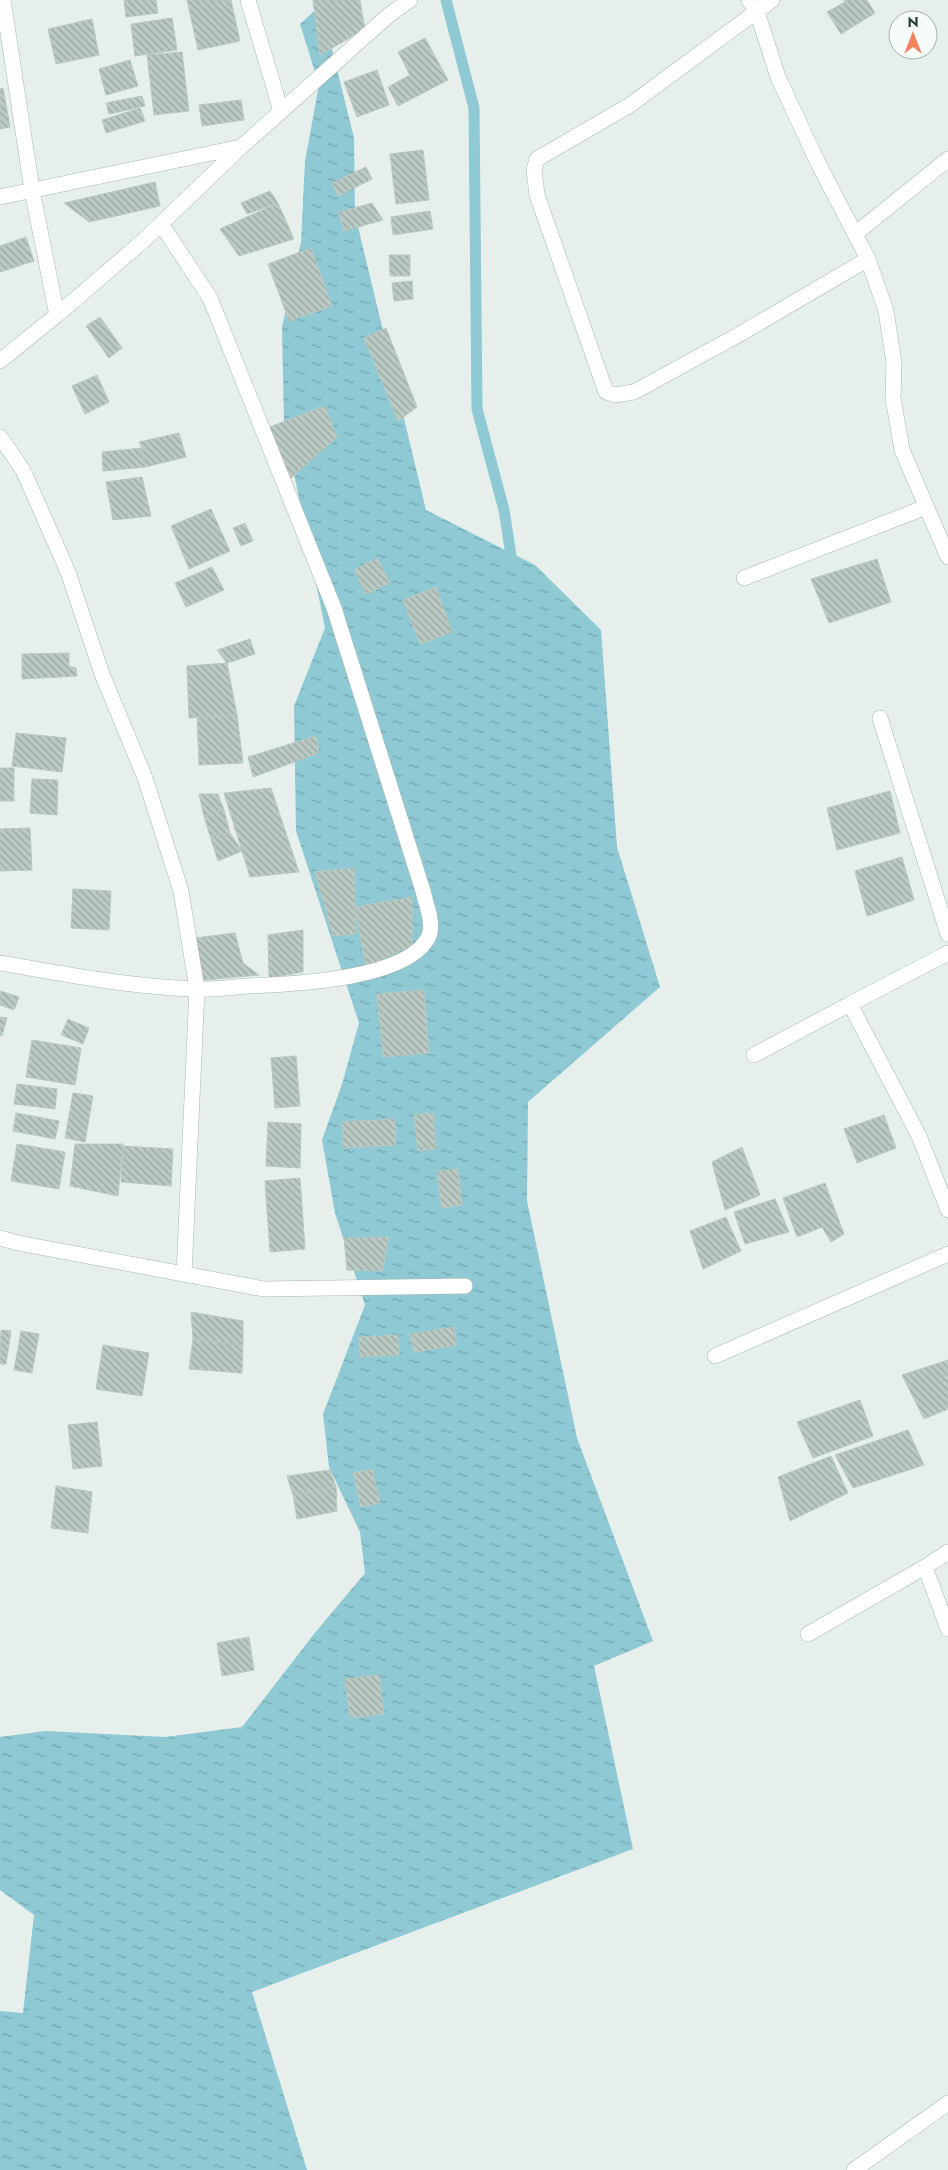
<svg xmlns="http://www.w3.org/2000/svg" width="948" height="2170" font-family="Jost,sans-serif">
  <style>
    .water { fill: url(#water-ripples) }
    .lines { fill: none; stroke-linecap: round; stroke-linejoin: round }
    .stream { stroke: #8ec9d4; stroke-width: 11 }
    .building { fill: url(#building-back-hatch); stroke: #b8c9c2 }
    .minor-casing { stroke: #a8b8b2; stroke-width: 16 }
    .minor { stroke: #fff; stroke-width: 15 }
  </style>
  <defs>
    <pattern id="water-ripples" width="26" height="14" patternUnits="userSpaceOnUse" patternTransform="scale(1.25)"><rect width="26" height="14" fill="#8ec9d4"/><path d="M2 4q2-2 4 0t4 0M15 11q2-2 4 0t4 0" fill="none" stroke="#74a5ad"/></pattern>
    <pattern id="building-back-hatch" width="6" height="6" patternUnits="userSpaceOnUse" patternTransform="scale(1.25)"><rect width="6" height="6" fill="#bbcac4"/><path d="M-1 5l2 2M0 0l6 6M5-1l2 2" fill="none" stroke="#98a6a0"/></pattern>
  </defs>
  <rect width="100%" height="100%" fill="#e6efeb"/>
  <path class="water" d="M321 5 354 138 355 214 426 510 535 565 601 630 617 847 660 987 528 1102 527 1201 577 1438 653 1641 594 1666 633 1849 252 1992 307 2170H0V2011L23 2013 34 1915 0 1890V1737L46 1731 165 1737 242 1727 314 1634 365 1573 360 1532 329 1467 323 1414 365 1305 335 1213 322 1140 342 1084 359 1023 296 831 294 706 325 628 284 423 282 327 301 242 305 161 319 85 300 24Z"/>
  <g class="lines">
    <path class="stream" d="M446 0 474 108 477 409 504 510 513 568"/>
  </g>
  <path class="building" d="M124 0H156L158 13 126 17Z
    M187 0H231L240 41 198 50Z
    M313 0H360L365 29 320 55Z
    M844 0H867L875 13 841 34 827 12 845 2Z
    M172 18 177 50 135 56 131 24Z
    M92 19 99 55 56 64 48 29Z
    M425 38 448 80 398 106 388 87 410 75 398 52Z
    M182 52 189 111 154 115 147 55Z
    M130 60 138 86 106 95 99 69Z
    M377 70 389 105 357 117 344 82Z
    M3 88 10 127 0 129V89Z
    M142 96 145 106 109 114 106 103Z
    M241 100 244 120 202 126 199 105Z
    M140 108 145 121 106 133 102 120Z
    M423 150 429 200 396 204 390 154Z
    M366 167 372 179 338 196 332 183Z
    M155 182 160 206 89 222 64 203Z
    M270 191 278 203 247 214 241 203Z
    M278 203 294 239 239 256 220 229Z
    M372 203 383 220 344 231 339 212Z
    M430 211 433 229 393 235 391 217Z
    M26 237 34 261 0 272V246Z
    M311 248 332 306 289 321 268 264Z
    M389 255H410V276H390Z
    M412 281 413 299 394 301 392 283Z
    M100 317 122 348 109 358 86 326Z
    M386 328 417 407 398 421 364 338Z
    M97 375 109 402 85 414 72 386Z
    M325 406 337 437 288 481 267 428Z
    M179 433 186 457 145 467 142 448 139 442Z
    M142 448 145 467 103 471 102 452Z
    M142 477 151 516 113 520 106 482Z
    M211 509 230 551 189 569 171 526Z
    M245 523 253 541 241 546 233 528Z
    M377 558 390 583 366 594 354 570Z
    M877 559 891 602 829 623 811 579Z
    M212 567 224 590 186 607 175 583Z
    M436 587 452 632 420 644 403 600Z
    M250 639 255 654 227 663 217 650Z
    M69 653V666L76 668 77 676 22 679V654Z
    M227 663 237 715 189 718 187 666Z
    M237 715 243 763 199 765 197 717Z
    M16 733 66 738 62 772 12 766Z
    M316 736 319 753 253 777 248 757Z
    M0 768H14V801H0Z
    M32 779 58 780 57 815 30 813Z
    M271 788 299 872 250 877 224 793Z
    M890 791 900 833 837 850 827 808Z
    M199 794H218L224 810 204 816Z
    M224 810 230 833 210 836 204 816Z
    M30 828 32 870 0 871V829Z
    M230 833 242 851 218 861 210 836Z
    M902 857 914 900 867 916 855 871Z
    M354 868 356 934 333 936 315 872Z
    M73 889 111 891 109 930 71 928Z
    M412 897V945L366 967 355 907Z
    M303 930V972L269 978 268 935Z
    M235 933 243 963 259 975 195 981V938Z
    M424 990 429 1053 383 1057 377 994Z
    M0 991 19 997 14 1010 0 1005Z
    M0 1017 7 1018 2 1036 0 1035Z
    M68 1019 89 1028 83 1044 61 1035Z
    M32 1040 81 1048 75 1085 26 1077Z
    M296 1056 300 1106 275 1108 271 1058Z
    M17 1084 57 1089 55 1109 14 1104Z
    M73 1093 93 1096 85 1142 65 1138Z
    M16 1113 59 1121 55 1139 13 1131Z
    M433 1113 436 1149 418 1151 414 1115Z
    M884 1115 896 1148 857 1163 844 1129Z
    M395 1119 396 1145 343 1148 342 1122Z
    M268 1122 301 1124 300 1168 266 1166Z
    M17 1144 65 1152 59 1189 11 1181Z
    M75 1144H123L118 1196 70 1186Z
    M123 1146 173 1149 171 1186 121 1182Z
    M742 1147 760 1195 725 1210 712 1162Z
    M458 1169 462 1205 442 1208 437 1171Z
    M300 1178 305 1249 270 1252 265 1181Z
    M825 1183 844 1234 831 1242 822 1227 797 1237 783 1198Z
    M775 1199 789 1232 745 1244 734 1212Z
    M726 1217 741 1251 703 1269 690 1231Z
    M388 1237 383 1271 347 1270 344 1238Z
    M191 1312 243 1321V1345L193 1339Z
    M454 1327 457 1345 414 1352 410 1334Z
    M1 1330 11 1331 6 1364H0Z
    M21 1331 39 1334 32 1373 14 1370Z
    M398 1335 399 1355 360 1357 359 1337Z
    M193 1339 243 1345 242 1373 189 1369Z
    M103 1345 149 1353 142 1396 96 1389Z
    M948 1360V1409L924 1419 902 1375Z
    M860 1400 873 1436 813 1458 797 1422Z
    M97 1422 102 1466 73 1469 68 1425Z
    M908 1430 924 1465 853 1488 835 1455Z
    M831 1456 848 1493 790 1521 778 1477Z
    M372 1469 380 1503 361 1507 353 1473Z
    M330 1470 336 1487 293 1495 287 1476Z
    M56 1486 92 1492 88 1533 51 1528Z
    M336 1487 337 1511 297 1519 293 1495Z
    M249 1637 254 1670 222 1676 217 1643Z
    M379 1675 384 1714 350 1718 345 1679Z"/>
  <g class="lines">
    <g class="minor-casing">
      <path id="minor" d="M3 0 32 190 57 315
        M248 0 281 111
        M749 0 757 12 778 77 818 163 868 259 886 311 894 363 893 398 902 450 948 557
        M772 0 630 105 537 159 534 170 537 195 606 392 615 395 634 392 740 334 868 259
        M0 197 241 147
        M855 234 948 159
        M0 361 57 315 143 241 241 147 389 15 410 0
        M0 437 23 470 68 572 102 674 145 778 181 891 197 989 184 1274
        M744 578 926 507
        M880 718 948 934
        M948 953 850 1004 919 1136 948 1210
        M0 963C65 974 130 987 196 989 213 990 231 987 249 986 291 984 409 980 429 936 434 923 426 904 423 891L334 608 210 298 161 224
        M754 1055 850 1004
        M0 1238 18 1243 264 1289 465 1286
        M715 1356 948 1254
        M925 1567 948 1629
        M808 1634 925 1567 948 1552
        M854 2170 948 2103"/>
    </g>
    <use href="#minor" class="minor"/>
  </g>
  <g transform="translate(913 35)"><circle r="24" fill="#f7fbf9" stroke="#a3b1ad"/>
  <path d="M0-4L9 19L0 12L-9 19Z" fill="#f4845f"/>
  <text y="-8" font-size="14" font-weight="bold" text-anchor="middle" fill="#24423a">N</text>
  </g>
</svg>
